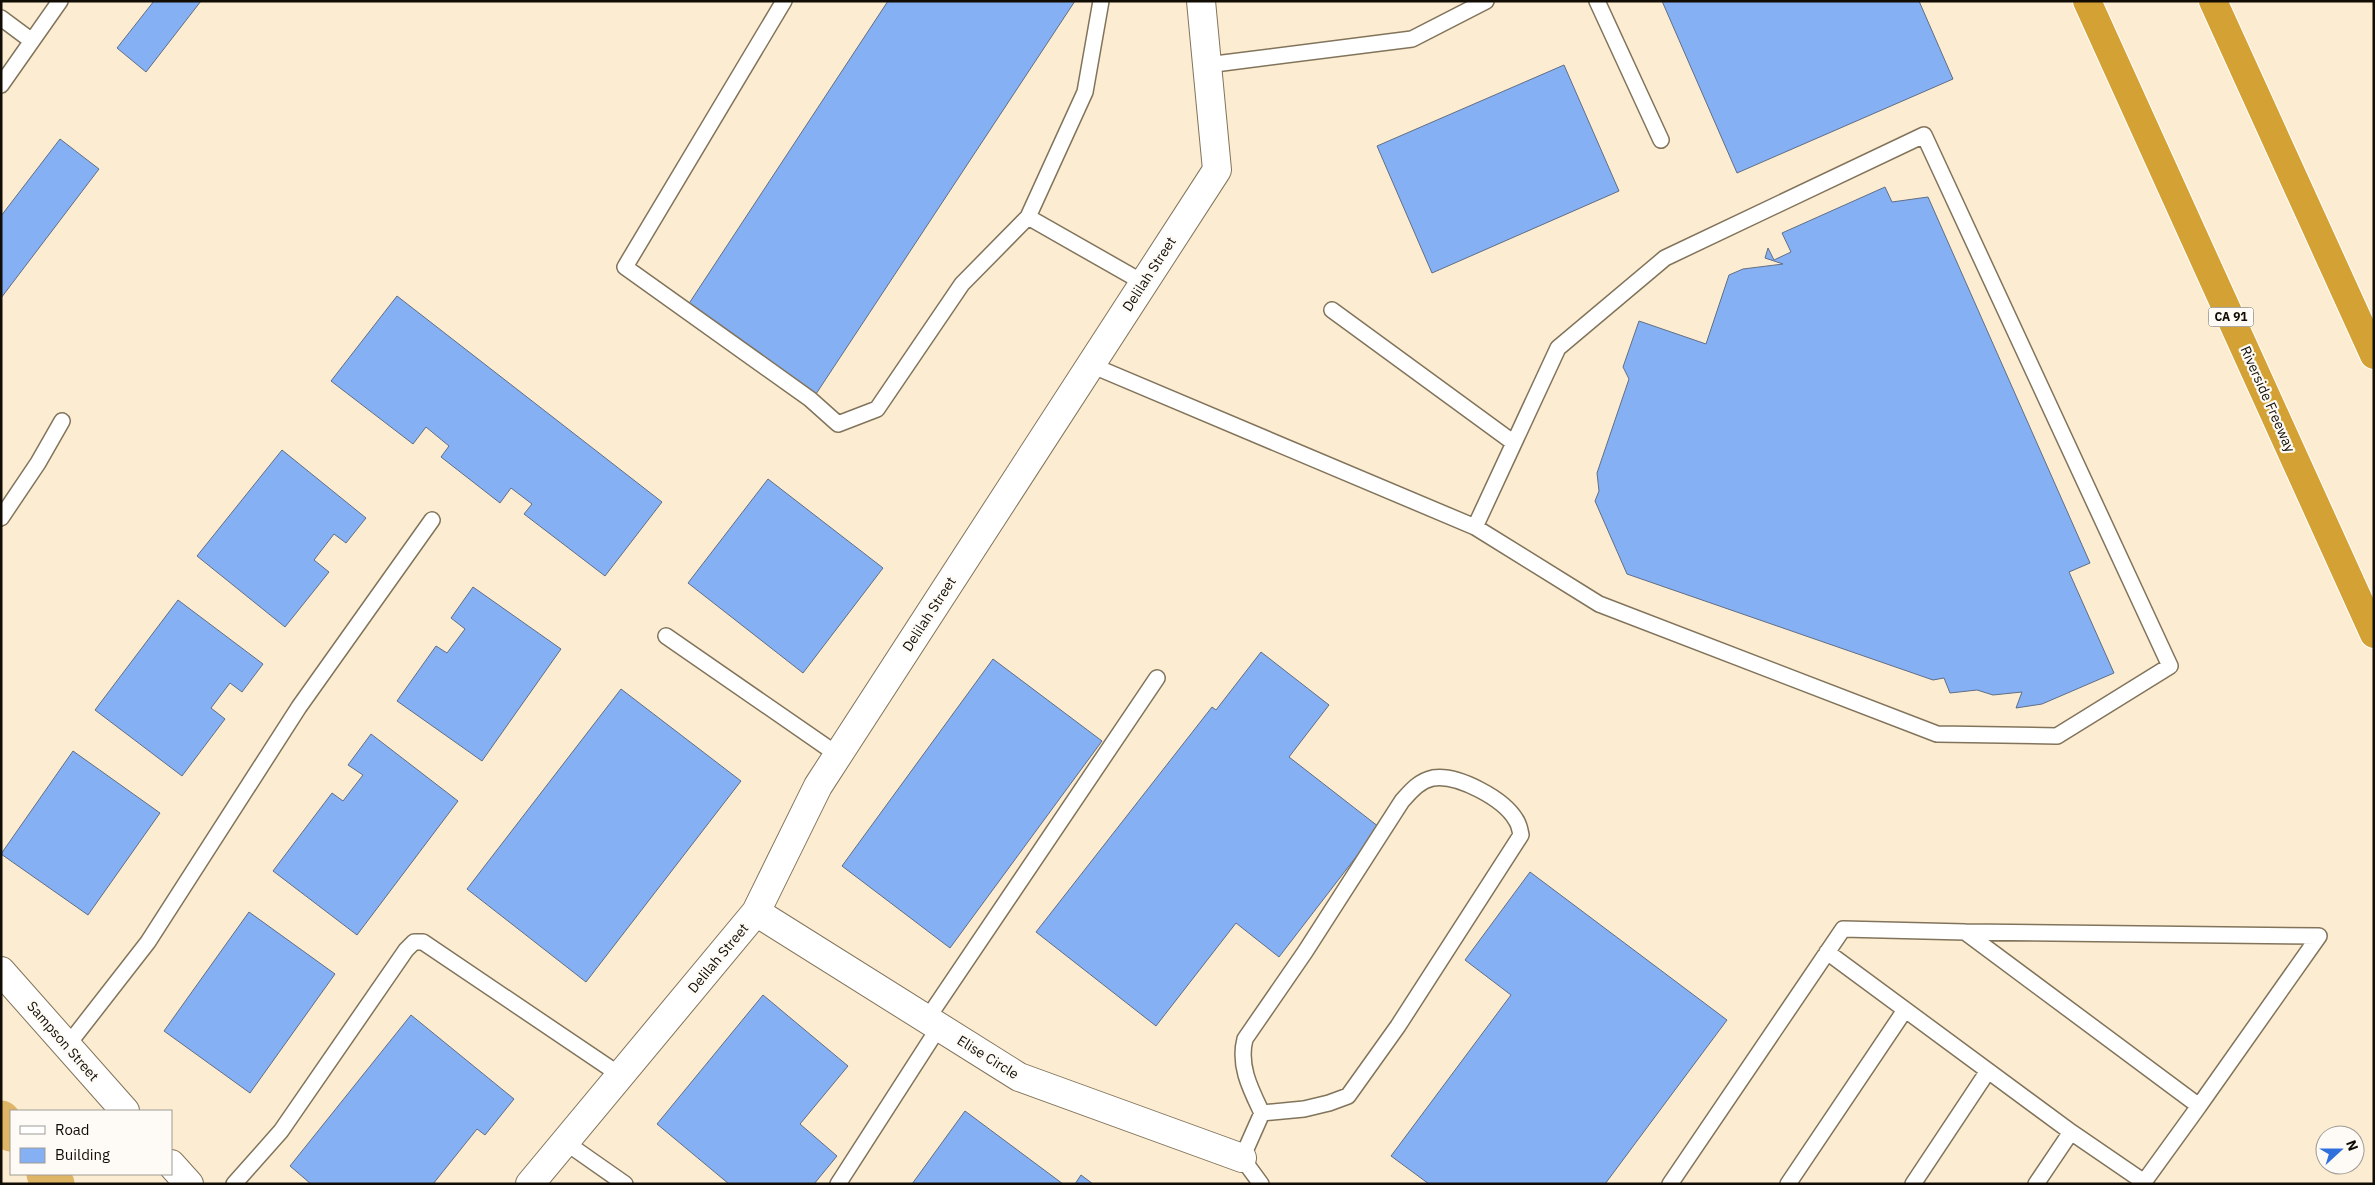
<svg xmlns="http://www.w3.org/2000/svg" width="2375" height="1185" font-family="'IBM Plex Sans',sans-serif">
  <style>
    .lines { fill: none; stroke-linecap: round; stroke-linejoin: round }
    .canal { stroke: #deb465; stroke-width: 39 }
    .building { fill: #86b0f4; stroke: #606e85 }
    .service-casing { stroke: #81745b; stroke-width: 18 }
    .minor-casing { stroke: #81745b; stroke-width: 30 }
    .tertiary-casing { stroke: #81745b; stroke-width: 30 }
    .motorway-casing { stroke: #fff; stroke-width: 30 }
    .service { stroke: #fff; stroke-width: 15 }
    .minor { stroke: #fff; stroke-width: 28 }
    .tertiary { stroke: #fff; stroke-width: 28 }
    .motorway { stroke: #d4a134; stroke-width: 28 }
    .labels { text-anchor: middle; stroke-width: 4.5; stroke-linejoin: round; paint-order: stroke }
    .shield { fill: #fefbf6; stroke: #58544d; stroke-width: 1 }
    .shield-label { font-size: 12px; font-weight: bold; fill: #110c04 }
    .street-label { font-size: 14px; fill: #110c04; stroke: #fefbf6 }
  </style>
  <rect width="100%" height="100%" fill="#fcecd1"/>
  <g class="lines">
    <path class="canal" d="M1 1120 11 1132
      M46 1174 55 1184"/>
  </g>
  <path class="building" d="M154 1H201L146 72 117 48Z
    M888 1H1075L816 394 686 308Z
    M1662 1H1919L1953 79 1737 173Z
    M1564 65 1619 191 1432 273 1377 146Z
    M60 139 99 169 1 298V216Z
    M1885 187 1892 202 1928 197 2090 563 2069 572 2114 673 2042 704 2016 708 2022 692 1993 695 1977 690 1950 693 1944 678 1933 680 1627 574 1595 501 1599 491 1597 473 1629 379 1623 367 1639 321 1706 344 1729 275 1743 269 1783 264 1765 258 1768 248 1774 260 1791 252 1782 233Z
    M397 296 662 502 605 576 524 514 532 504 511 488 500 503 441 457 449 446 426 427 413 444 331 381Z
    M282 450 366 518 346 543 334 534 314 560 329 572 285 627 197 556Z
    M768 479 883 568 803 673 688 583Z
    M473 587 561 649 482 761 397 701 436 646 447 653 465 629 451 618Z
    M178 600 263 664 242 692 230 683 211 708 225 719 182 776 95 710Z
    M1261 652 1329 705 1289 757 1379 827 1279 957 1236 923 1156 1026 1036 932 1212 707 1216 710Z
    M993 659 1102 741 950 948 842 866Z
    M621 689 741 781 586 982 467 889Z
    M371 734 458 801 357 935 273 871 332 793 343 801 363 775 348 765Z
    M73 751 160 813 88 915 1 854Z
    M1530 872 1727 1020 1605 1184H1429L1391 1156 1511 995 1465 960Z
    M249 912 335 974 250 1093 164 1031Z
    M763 995 848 1066 800 1124 837 1156 814 1184H729L657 1124Z
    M411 1015 514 1099 485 1135 477 1129 433 1184H311L290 1166Z
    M965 1111 1063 1184H912Z
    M1081 1175 1093 1184H1075Z"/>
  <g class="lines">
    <g class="service-casing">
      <path id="service" d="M784 1 625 267 810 399 838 424 877 409 962 284 1028 217 1085 92 1101 1
        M1597 1 1661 140
        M1 18 32 41
        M1207 65 1412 39 1486 1
        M1 85 60 1
        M1028 217 1144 283
        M1332 310 1514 443
        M1091 365 1475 527 1599 604 1937 734 2057 736 2170 666 1924 135 1665 258 1558 348 1475 527
        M1 518 38 463 62 421
        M666 636 838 755
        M1965 932 2319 936 2199 1106
        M1827 952 2071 1132
        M927 1019 1157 678
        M67 1046 148 942 299 707 432 520
        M565 1142 625 1184
        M234 1184 281 1131 406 950 414 942H423L620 1075
        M838 1184 939 1027
        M1261 1184 1242 1158 1262 1113 1304 1109 1329 1103 1348 1096 1398 1026 1521 835C1520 830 1519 824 1516 820 1504 799 1458 774 1433 778 1419 781 1411 791 1402 801L1305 952 1245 1039C1238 1066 1251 1090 1262 1113
        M1670 1184 1843 929 1965 932 2199 1106 2144 1182 2071 1132 2036 1184
        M1788 1184 1905 1010
        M1913 1184 1988 1071"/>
    </g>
    <g class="minor-casing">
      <path id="minor" d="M756 912 1019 1077 1242 1158
        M530 1184 756 912 818 786 1217 170 1201 1"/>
    </g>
    <g class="tertiary-casing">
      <path id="tertiary" d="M1 971 125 1111
        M171 1164 189 1184"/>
    </g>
    <g class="motorway-casing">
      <path id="motorway" d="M2087 1 2374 634
        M2213 1 2374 355"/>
    </g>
    <use href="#service" class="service"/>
    <use href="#minor" class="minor"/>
    <use href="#tertiary" class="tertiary"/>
    <use href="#motorway" class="motorway"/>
  </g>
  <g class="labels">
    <rect class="shield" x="2208.5" y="307.5" width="45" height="19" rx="4"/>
    <g class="shield-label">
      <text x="2231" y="321">CA 91</text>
    </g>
    <g class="street-label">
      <text transform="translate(1149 274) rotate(-57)" y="5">Delilah Street</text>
      <text transform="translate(2268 399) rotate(66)" y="5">Riverside Freeway</text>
      <text transform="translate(929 614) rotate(-57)" y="5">Delilah Street</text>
      <text transform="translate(718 958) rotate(-50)" y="5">Delilah Street</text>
      <text transform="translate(63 1041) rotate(49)" y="5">Sampson Street</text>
      <text transform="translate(988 1057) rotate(32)" y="5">Elise Circle</text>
    </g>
  </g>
  <rect width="2375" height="1185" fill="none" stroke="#110c04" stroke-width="5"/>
  <rect x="10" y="1110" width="162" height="65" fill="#fefbf6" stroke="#9f9b95"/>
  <rect x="20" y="1126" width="25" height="8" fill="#ffffff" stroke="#9f9b95"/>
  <text x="55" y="1135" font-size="15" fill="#110c04">Road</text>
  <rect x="20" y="1148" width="25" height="15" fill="#86b0f4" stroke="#9f9b95"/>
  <text x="55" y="1160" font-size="15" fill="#110c04">Building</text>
  <g transform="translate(2340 1150) rotate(69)"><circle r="24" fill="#fefbf6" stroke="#9f9b95"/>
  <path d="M0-4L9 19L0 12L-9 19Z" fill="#2f70dd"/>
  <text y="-8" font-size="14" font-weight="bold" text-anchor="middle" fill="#110c04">N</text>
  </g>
</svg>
